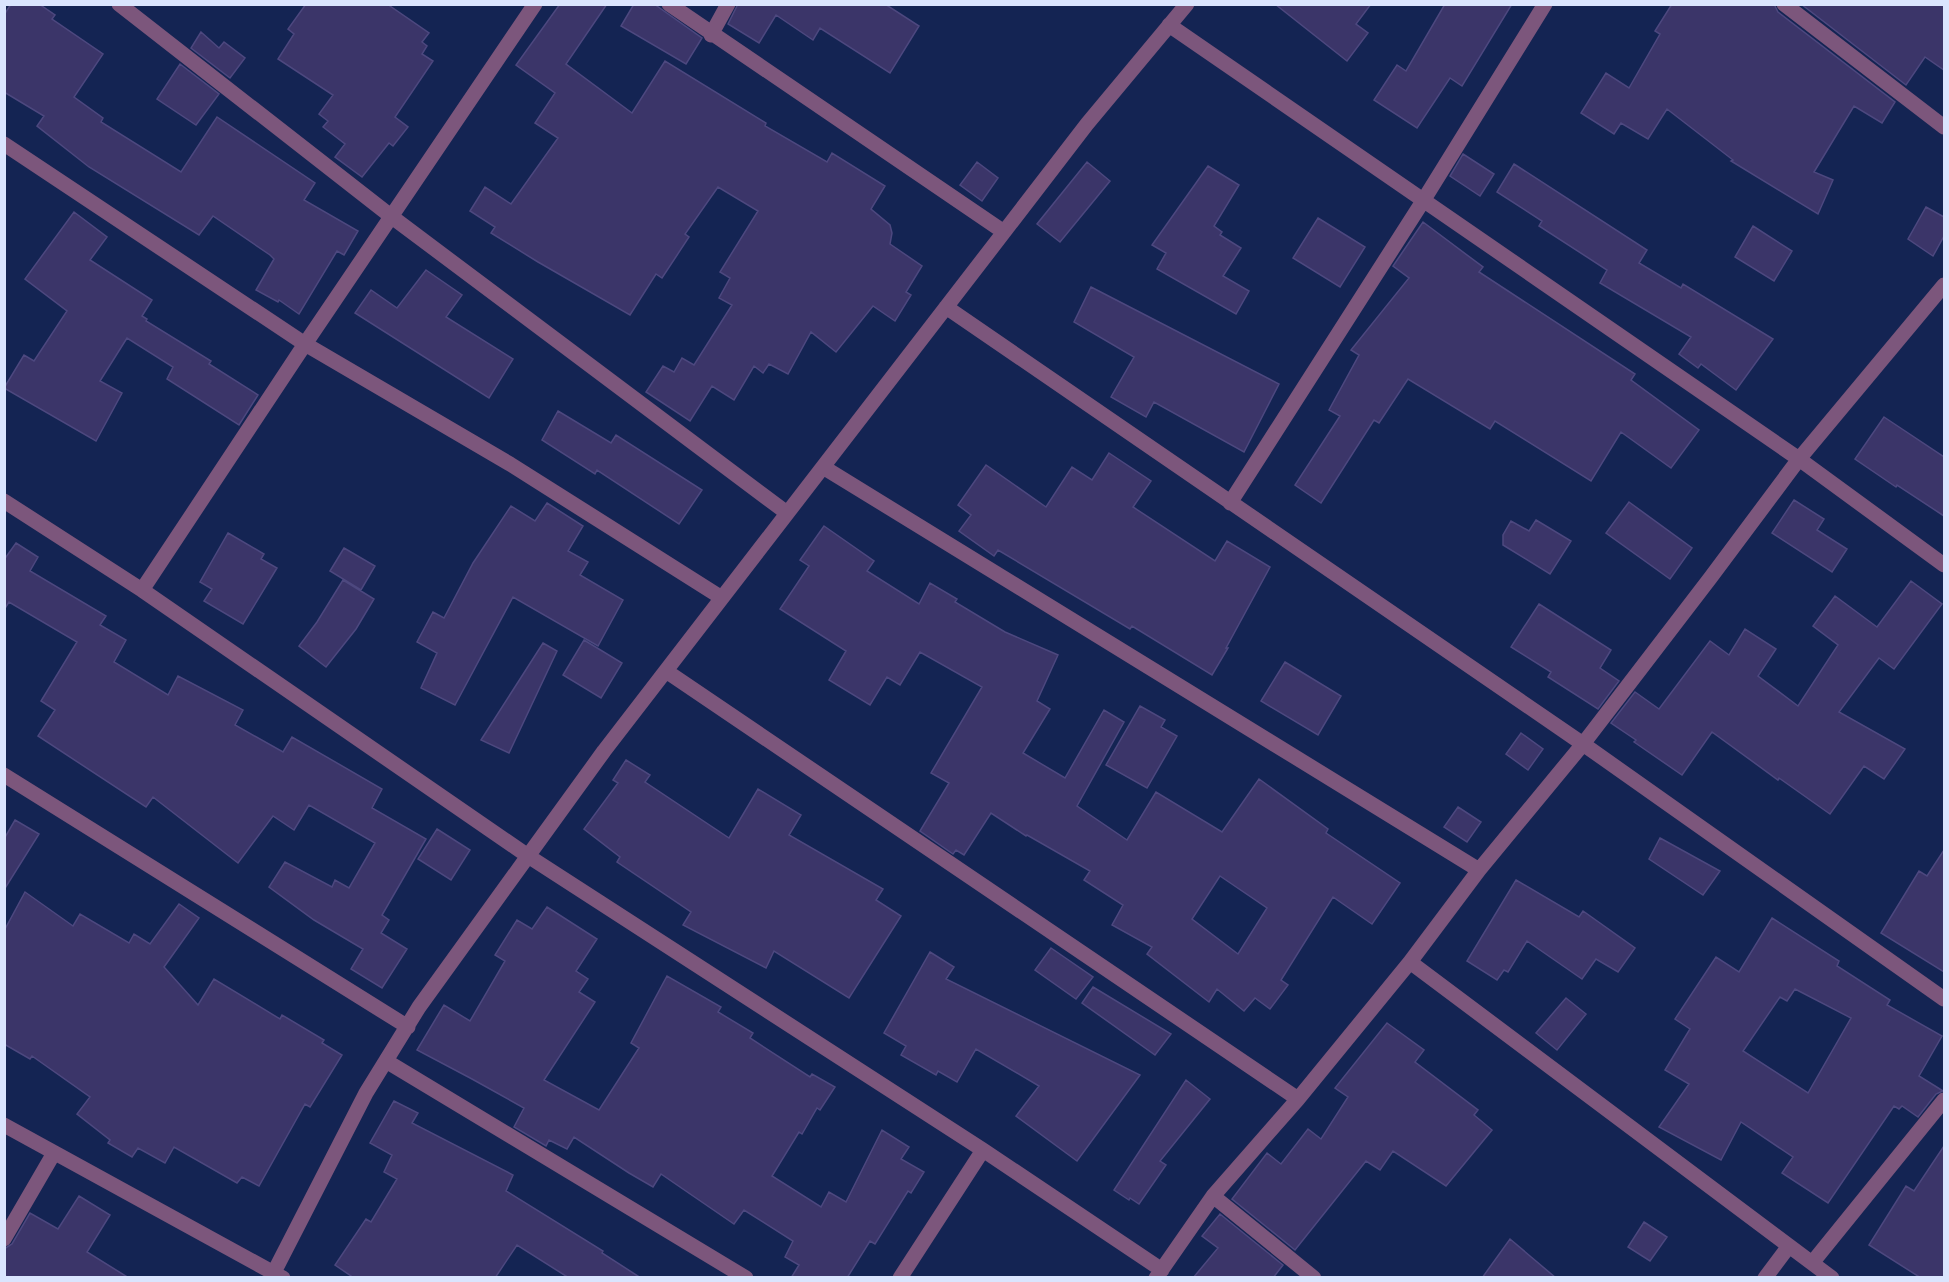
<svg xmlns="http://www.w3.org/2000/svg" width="1949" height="1282" font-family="Montserrat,sans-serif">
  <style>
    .building { fill: #3b3569; stroke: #4d487f; stroke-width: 1.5; fill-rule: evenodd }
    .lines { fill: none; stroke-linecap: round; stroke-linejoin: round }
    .minor { stroke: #7c567c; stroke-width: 15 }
  </style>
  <rect width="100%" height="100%" fill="#142453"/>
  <path class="building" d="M11 4H39L55 15 52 19 103 54 74 97 103 118 101 122 181 172 217 117 315 183 304 200 358 231 344 255 337 251 299 314 279 300 278 302 256 290 274 259 270 255 213 216 199 235 89 167 37 126 44 116 4 92V15Z
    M306 4H387L429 33 422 42 427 46 422 54 433 61 395 117 408 127 393 146 389 143 362 177 335 157 345 144 323 127 328 121 319 114 333 95 278 59 294 34 288 29Z
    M560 4H607L566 64 632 113 665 61 766 123 765 126 827 162 832 153 885 186 871 209 890 225 892 233 890 244 922 266 906 292 911 295 895 321 873 306 836 352 811 332 788 374 769 364 763 373 754 366 734 400 712 386 690 421 646 392 663 366 674 372 682 358 694 365 732 305 719 298 730 278 720 272 758 211 718 187 685 234 689 237 662 278 656 274 630 315 538 262 491 233 495 227 470 211 485 187 511 204 558 138 535 123 555 93 516 65Z
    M634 4H654L702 38 686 64 621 26Z
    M738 4H885L919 26 890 73 820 28 813 40 776 15 759 43 728 24Z
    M1275 4H1371L1356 24 1368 33 1347 61Z
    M1445 4H1512L1462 86 1450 78 1417 128 1374 100 1397 65 1406 71Z
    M1672 4H1774L1778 12 1895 102 1882 123 1854 106 1814 172 1833 180 1818 214 1731 161 1733 160 1667 109 1648 139 1621 123 1614 134 1581 113 1606 73 1629 88 1660 34 1655 31Z
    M1801 4H1944V70L1925 57 1906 85Z
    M201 32 219 48 224 42 245 58 230 78 191 48Z
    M180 64 219 94 196 125 157 99Z
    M1463 154 1494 174 1480 196 1450 176Z
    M977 162 998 178 982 201 960 185Z
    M1087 162 1110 181 1060 242 1037 224Z
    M1514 164 1647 250 1639 263 1681 288 1683 284 1773 339 1736 390 1701 364 1698 368 1679 354 1691 337 1600 283 1607 270 1539 226 1542 221 1497 192Z
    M1208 166 1239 185 1214 226 1222 232 1220 235 1241 248 1223 276 1249 291 1236 314 1157 269 1166 253 1152 245Z
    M1926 207 1944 217V236L1933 256 1908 239Z
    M74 212 107 237 90 260 152 300 142 316 147 319 146 321 211 361 209 364 258 395 239 425 167 379 173 367 127 338 100 381 122 393 96 441 4 388 24 355 34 361 67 311 25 279Z
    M1318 218 1365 247 1340 287 1293 258Z
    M1423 222 1483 267 1479 272 1635 374 1631 380 1699 430 1671 468 1621 432 1591 481 1495 421 1490 429 1408 379 1379 423 1374 420 1321 503 1295 485 1340 416 1329 410 1359 355 1351 350 1409 278 1393 266Z
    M1753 226 1792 251 1774 281 1735 257Z
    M426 270 462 295 446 317 513 359 489 398 355 313 371 290 397 308Z
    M1091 287 1279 384 1244 452 1154 402 1146 417 1111 397 1134 357 1074 322Z
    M558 411 611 443 616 435 702 490 679 524 597 470 595 474 542 440Z
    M1884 417 1944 457V516L1897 485 1896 487 1855 459Z
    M1109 453 1151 481 1133 507 1215 561 1227 541 1270 567 1226 648H1228L1212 675 1132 626 1130 629 998 550 994 556 959 531 971 515 958 505 986 465 1046 507 1072 467 1092 480Z
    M1794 500 1824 519 1817 530 1847 549 1832 572 1772 533Z
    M1629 502 1692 548 1670 579 1606 533Z
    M547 503 583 526 568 551 588 562 580 575 623 600 598 646 513 597 455 705 421 688 437 653 417 642 433 612 444 618 473 563 511 506 535 521Z
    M1536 520 1571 541 1550 574 1503 545V535L1511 521 1529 531Z
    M824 526 874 561 867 571 919 604 930 583 957 599 955 602 1005 632 1058 655 1037 701 1050 709 1023 753 1065 778 1104 710 1124 722 1077 806 1127 840 1156 792 1222 832 1259 779 1328 829 1326 833 1400 883 1372 924 1333 897 1281 980 1288 985 1270 1009 1255 998 1244 1011 1217 989 1209 1002 1147 954 1152 947 1112 925 1123 905 1084 880 1090 871 1027 835 1026 836 991 813 964 855 956 850 953 854 920 831 949 783 931 773 982 687 920 652 900 685 887 677 870 705 829 680 846 651 780 609 809 566 800 560ZM1220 876 1267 908 1238 954 1192 919Z
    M228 533 264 554 261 559 277 568 243 624 204 601 212 589 200 582Z
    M16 543 38 557 30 571 106 616 100 625 126 640 114 662 168 695 178 676 243 710 235 725 283 752 292 737 382 789 372 808 426 839 382 915 389 920 381 933 407 949 382 988 351 969 363 949 314 920 269 887 285 862 332 887 335 880 349 888 375 843 309 805 294 830 273 816 238 863 153 797 146 807 38 736 55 710 41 701 77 642 9 602 4 610V556L6 557Z
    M344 548 375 566 361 590 330 571Z
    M343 580 374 599 356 629 326 667 299 646 317 622Z
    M1911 581 1942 604 1894 669 1879 658 1839 712 1905 749 1884 779 1864 766 1830 814 1779 778 1778 780 1712 732 1682 775 1634 742 1636 740 1611 723 1635 692 1659 709 1710 641 1729 655 1745 629 1776 649 1758 676 1798 706 1838 645 1813 626 1835 596 1877 627Z
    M1539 604 1611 650 1600 668 1619 681 1598 709 1548 677 1551 672 1511 647Z
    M584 640 622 663 601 698 563 675Z
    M543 643 557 651 509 753 481 740Z
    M1285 662 1341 696 1318 735 1261 701Z
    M1140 706 1165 720 1161 727 1177 736 1147 788 1106 765Z
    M1521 733 1543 749 1528 770 1506 754Z
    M626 760 650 775 645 782 729 838 758 789 801 815 789 835 883 889 876 900 901 916 849 998 774 951 766 968 683 925 691 912 617 862 620 857 584 829 618 783 613 780Z
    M1458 807 1481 822 1467 842 1444 827Z
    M15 820 39 834 4 890V839Z
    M437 829 470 850 451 880 418 859Z
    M1660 838 1720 871 1703 895 1649 859Z
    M1944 850V972L1881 933 1919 871 1927 876Z
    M1516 880 1579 917 1583 911 1635 948 1618 972 1596 959 1582 979 1527 941 1508 972 1504 970 1497 980 1467 961Z
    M25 892 73 926 80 914 129 943 134 934 150 944 179 904 199 918 164 967 198 1005 214 979 280 1019 282 1015 324 1040 322 1043 342 1055 310 1107 305 1104 259 1186 242 1177 237 1183 174 1147 165 1163 138 1148 132 1157 108 1143 110 1140 77 1114 90 1097 32 1056 30 1059 4 1044V931Z
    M547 907 597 939 576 971 588 979 579 992 595 1002 544 1080 599 1110 639 1048 631 1043 667 976 721 1007 718 1012 753 1033 750 1038 810 1077 812 1074 835 1087 820 1110 817 1108 802 1134 799 1132 772 1176 821 1207 829 1192 846 1202 882 1130 909 1147 901 1159 924 1172 911 1193 908 1191 875 1244 870 1241 847 1278H791L799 1265 785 1257 793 1241 744 1210 734 1224 661 1174 653 1187 629 1173 574 1137 567 1149 549 1140 546 1146 514 1127 524 1108 472 1079 417 1050 444 1005 470 1021 505 961 495 955 517 920 532 929Z
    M1772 918 1839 961 1837 966 1890 1000 1887 1005 1942 1036 1919 1076 1943 1091 1936 1094 1918 1117 1902 1106 1899 1109 1894 1106 1828 1203 1782 1173 1793 1157 1741 1122 1721 1160 1659 1127 1689 1084 1665 1070 1690 1029 1675 1019 1716 957 1739 972ZM1795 989 1851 1018 1808 1093 1743 1051 1780 997 1787 1001Z
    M1051 948 1093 977 1076 999 1035 970Z
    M930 952 954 967 946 979 1140 1075 1077 1161 1016 1116 1039 1086 976 1049 957 1082 938 1071 936 1075 901 1055 906 1046 884 1033Z
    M1093 987 1171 1034 1155 1055 1082 1003Z
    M1566 998 1586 1014 1557 1050 1536 1033Z
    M1387 1023 1424 1050 1415 1062 1478 1110 1474 1115 1492 1130 1446 1186 1393 1151 1380 1170 1366 1161 1295 1250 1232 1199 1267 1153 1281 1164 1308 1129 1321 1139 1348 1097 1335 1088Z
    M1186 1080 1210 1099 1160 1161 1166 1165 1139 1204 1130 1198 1129 1200 1114 1190Z
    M394 1101 418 1113 412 1123 513 1175 506 1191 603 1251 602 1253 641 1278H569L517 1245 495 1278H354L335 1265 366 1219 371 1222 397 1179 384 1172 392 1155 370 1143Z
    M1944 1146V1278H1921L1869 1245 1906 1186 1914 1191Z
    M79 1196 110 1215 87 1252 129 1278H4V1249L12 1244 30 1213 58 1229Z
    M1220 1214 1283 1265 1273 1278H1193L1218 1248 1202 1236Z
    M1644 1222 1667 1237 1650 1261 1628 1247Z
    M1510 1239 1530 1256 1556 1278H1482Z"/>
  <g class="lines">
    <path class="minor" d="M119 4 392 217 787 513
      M669 4 1004 232
      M1784 4 1944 127
      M1169 25 1799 459 1944 565
      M711 35 728 4
      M4 144 305 344 510 464 722 598
      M946 307 1583 744 1944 999
      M823 467 1479 870
      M4 501 142 590 528 856 983 1150 1162 1270
      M1230 503 1423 201 1545 4
      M142 590 305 344 535 4
      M666 671 1298 1099
      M4 775 408 1027
      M1410 962 1832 1278
      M386 1061 746 1278
      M4 1125 283 1278
      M1213 1196 1314 1278
      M4 1239 54 1153
      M1812 1263 1944 1100
      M271 1278 366 1093 419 1007 528 856 604 751 1004 232 1087 124 1187 4
      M900 1278 983 1150
      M1156 1278 1213 1196 1298 1099 1410 962 1479 870 1583 744 1711 577 1799 459 1944 285
      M1765 1278 1789 1246"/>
  </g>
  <rect width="1949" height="1282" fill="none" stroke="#dae5fe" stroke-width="12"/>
</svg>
